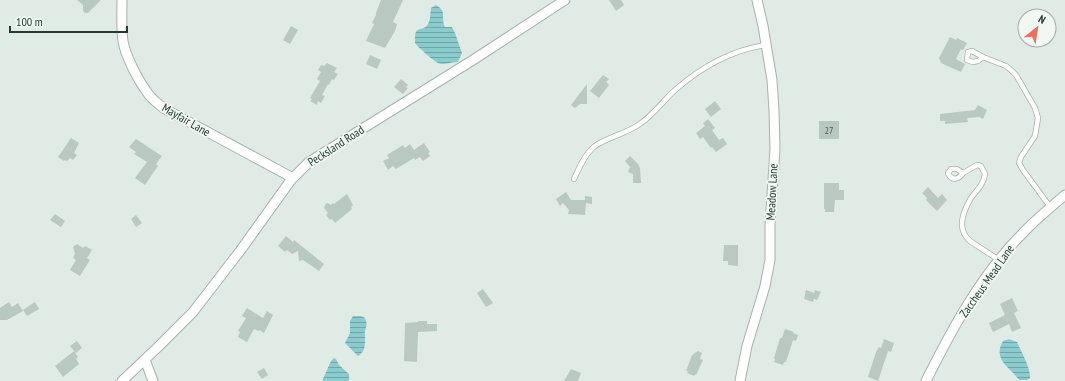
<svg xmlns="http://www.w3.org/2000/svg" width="1065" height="381" font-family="'PT Sans Narrow',sans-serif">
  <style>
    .water { fill: url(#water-rules) }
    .building { fill: #b9c8c1 }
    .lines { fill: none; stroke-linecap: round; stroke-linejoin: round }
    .lane-casing { stroke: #a4b3ab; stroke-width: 6 }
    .street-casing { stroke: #a4b3ab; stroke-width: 11 }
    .lane { stroke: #fff; stroke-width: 4.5 }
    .street { stroke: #fff; stroke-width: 9 }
    .labels { text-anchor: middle; stroke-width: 3.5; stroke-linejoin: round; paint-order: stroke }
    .number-label { font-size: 10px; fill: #485e55 }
    .street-label { font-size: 12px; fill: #223b31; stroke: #f1f8f3 }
  </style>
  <defs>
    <pattern id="water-rules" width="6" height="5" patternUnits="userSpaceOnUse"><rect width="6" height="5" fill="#8acbce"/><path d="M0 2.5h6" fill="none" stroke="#70a6a8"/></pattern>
  </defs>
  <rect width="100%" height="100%" fill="#e1ebe5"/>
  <path class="water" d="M436 5C448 12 440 18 445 27H452L455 33 462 53 458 62C452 62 447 64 442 64 437 65 418 47 415 43 414 22 422 34 428 24 431 19 430 13 431 8Z
    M353 316H361L365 318C369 327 364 327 365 336 365 344 366 351 358 356L345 343 350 333V321Z
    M1009 339 1017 342C1021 351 1031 369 1030 378L1027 380H1019C1010 367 992 360 1003 341Z
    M334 358 336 359 339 365 349 374V381H322L331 361Z"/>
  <path class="building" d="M77 0H101L88 13H85L83 11V5Z
    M381 0H403L393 22 397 24 395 31 385 48 366 41 374 24 372 23 376 15V13Z
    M609 0H621L624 5 616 11Z
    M291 26 298 30 290 44 283 40Z
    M950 37 956 40 957 38 967 43 963 50 961 49 956 59 965 64 961 72 941 63 939 58Z
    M370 55 381 60 377 69 366 64Z
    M327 63 337 68 334 72 338 74 334 80 332 79 329 85 328 84 322 95 325 96 321 103 318 101 317 105 310 101 312 99 310 98 320 81 317 79 321 72 318 70 321 65 324 66Z
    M603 75 609 79 606 82 609 85 599 98 590 91Z
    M401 79 408 85 406 87 408 88 403 94 394 87Z
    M587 84V104H580L575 108 571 105Z
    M715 101 721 109 711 117 705 109Z
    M978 105 987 110 983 119 979 117 967 118 968 122 945 124V121H940V114L975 110Z
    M708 119 715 128 712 130 719 140 723 138 727 144 716 152 712 147 711 148 703 137 700 139 696 133 705 126 703 123Z
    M819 121H839V139H819Z
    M71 138 79 143 74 153 77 155 73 160 70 158 67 161 65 160 64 161 58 157Z
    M136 139 162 156 156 164 158 166 145 185 135 178 147 162 134 154 136 152 129 147Z
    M424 143 430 152 428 153 430 156 423 161 420 157 415 160 414 158 396 169 393 166 388 170 383 161 389 158 387 155 403 145 405 148 410 144 414 150Z
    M630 156 638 164 640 168 641 183H633V174L628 172 630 167 625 161Z
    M824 183H839V190H844V200H835L834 212H825V209H824Z
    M928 187 938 198 942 194 947 200 937 211 926 200 927 198 922 193Z
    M566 192 571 200H585V196L592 197V204L586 203 585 215 568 214 569 210 563 203 560 206 556 199Z
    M347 194 353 205 351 207 352 209 335 223 332 219 330 220 326 215 328 213 324 208 325 205 327 203 331 205 333 203 334 204Z
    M55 214 65 221 61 227 50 220Z
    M136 215 142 223 136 227 131 219Z
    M286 236 293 242 294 240 324 264 319 271 303 260 299 261 298 251 292 254 287 250 285 252 278 246Z
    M77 244 83 248 85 246 92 250 87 258 90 260 80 276 70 270 76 260 73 258 75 254 73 247Z
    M724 245H738V266L728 265V261H723Z
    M483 289 493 303 486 307 477 293Z
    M806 290 814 293 815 290 821 292 817 300 814 299 813 302 804 299Z
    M1012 298 1018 311 1014 313 1021 328 1012 332 1009 324 993 332 989 323 1005 315 1000 304Z
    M9 302 12 307 18 303 23 311 7 320H0V308Z
    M35 302 39 309 27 316 23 310Z
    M247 308 263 318 267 311 273 315 264 333 259 330 258 331 254 329 247 342 238 337 240 332 238 331 246 318 242 316Z
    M418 321H427V324H437V331L418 332 417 362 404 361 405 323 418 322Z
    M785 329 794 332 793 333 798 335 796 341 793 340 786 362H784L783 365 774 362 775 359 774 358 780 338H782Z
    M884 339 894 343 891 352 888 351 878 381 868 377 876 352 879 347 881 348Z
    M77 341 82 348 76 353 70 346Z
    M74 351 78 357 76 359 79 364 63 377 55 366Z
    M698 351 702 353 700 359 703 360 696 375 695 374 694 376 687 373 688 371H686L692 355Z
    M264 368 268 375 262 379 257 372Z
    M571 369 581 373 578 381H564Z"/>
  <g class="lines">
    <g class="lane-casing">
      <path id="lane" d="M983 57 978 61 973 62 967 60 968 52 972 51 983 57 1006 66 1011 70 1016 75 1035 108 1038 118 1035 136 1021 157 1019 163 1023 170 1051 208
        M963 173C959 179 952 182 948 173L951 169H957L963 173 977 165 981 166 985 174C984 184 977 190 971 198 963 212 956 229 970 241L999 260
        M574 179C579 168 585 154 595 146 609 136 627 134 641 123 654 114 663 101 674 91 700 68 732 50 766 45"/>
    </g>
    <g class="street-casing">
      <path id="street" d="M122 0C122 14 121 27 123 41 125 55 138 80 147 92 151 99 158 104 165 109L293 178
        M145 360 153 381
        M122 381 158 347 193 312 240 251 291 180 309 162 473 60 565 0
        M740 381 747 346 765 286 770 260V225L775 149 774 110 772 80 763 26 757 0
        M926 381C952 329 981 275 1022 234 1035 220 1050 208 1065 195"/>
    </g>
    <use href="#lane" class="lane"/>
    <use href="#street" class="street"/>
  </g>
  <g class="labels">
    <g class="number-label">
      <text x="829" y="134">27</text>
    </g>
    <g class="street-label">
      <text transform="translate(186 120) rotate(30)" y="4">Mayfair Lane</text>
      <text transform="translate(336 146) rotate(-33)" y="4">Pecksland Road</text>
      <text transform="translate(772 192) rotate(-87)" y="4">Meadow Lane</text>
      <text transform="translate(987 281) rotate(-55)" y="4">Zaccheus Mead Lane</text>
    </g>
  </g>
  <g transform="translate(1037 28) rotate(30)"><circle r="19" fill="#f1f8f3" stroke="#9eaca5"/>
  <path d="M0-3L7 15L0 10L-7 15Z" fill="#ed705c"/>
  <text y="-6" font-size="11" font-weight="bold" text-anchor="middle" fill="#223b31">N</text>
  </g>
  <path d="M10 26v6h117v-6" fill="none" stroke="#223b31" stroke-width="2"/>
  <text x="16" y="26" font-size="12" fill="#223b31" stroke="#f1f8f3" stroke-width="3" paint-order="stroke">100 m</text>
</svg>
